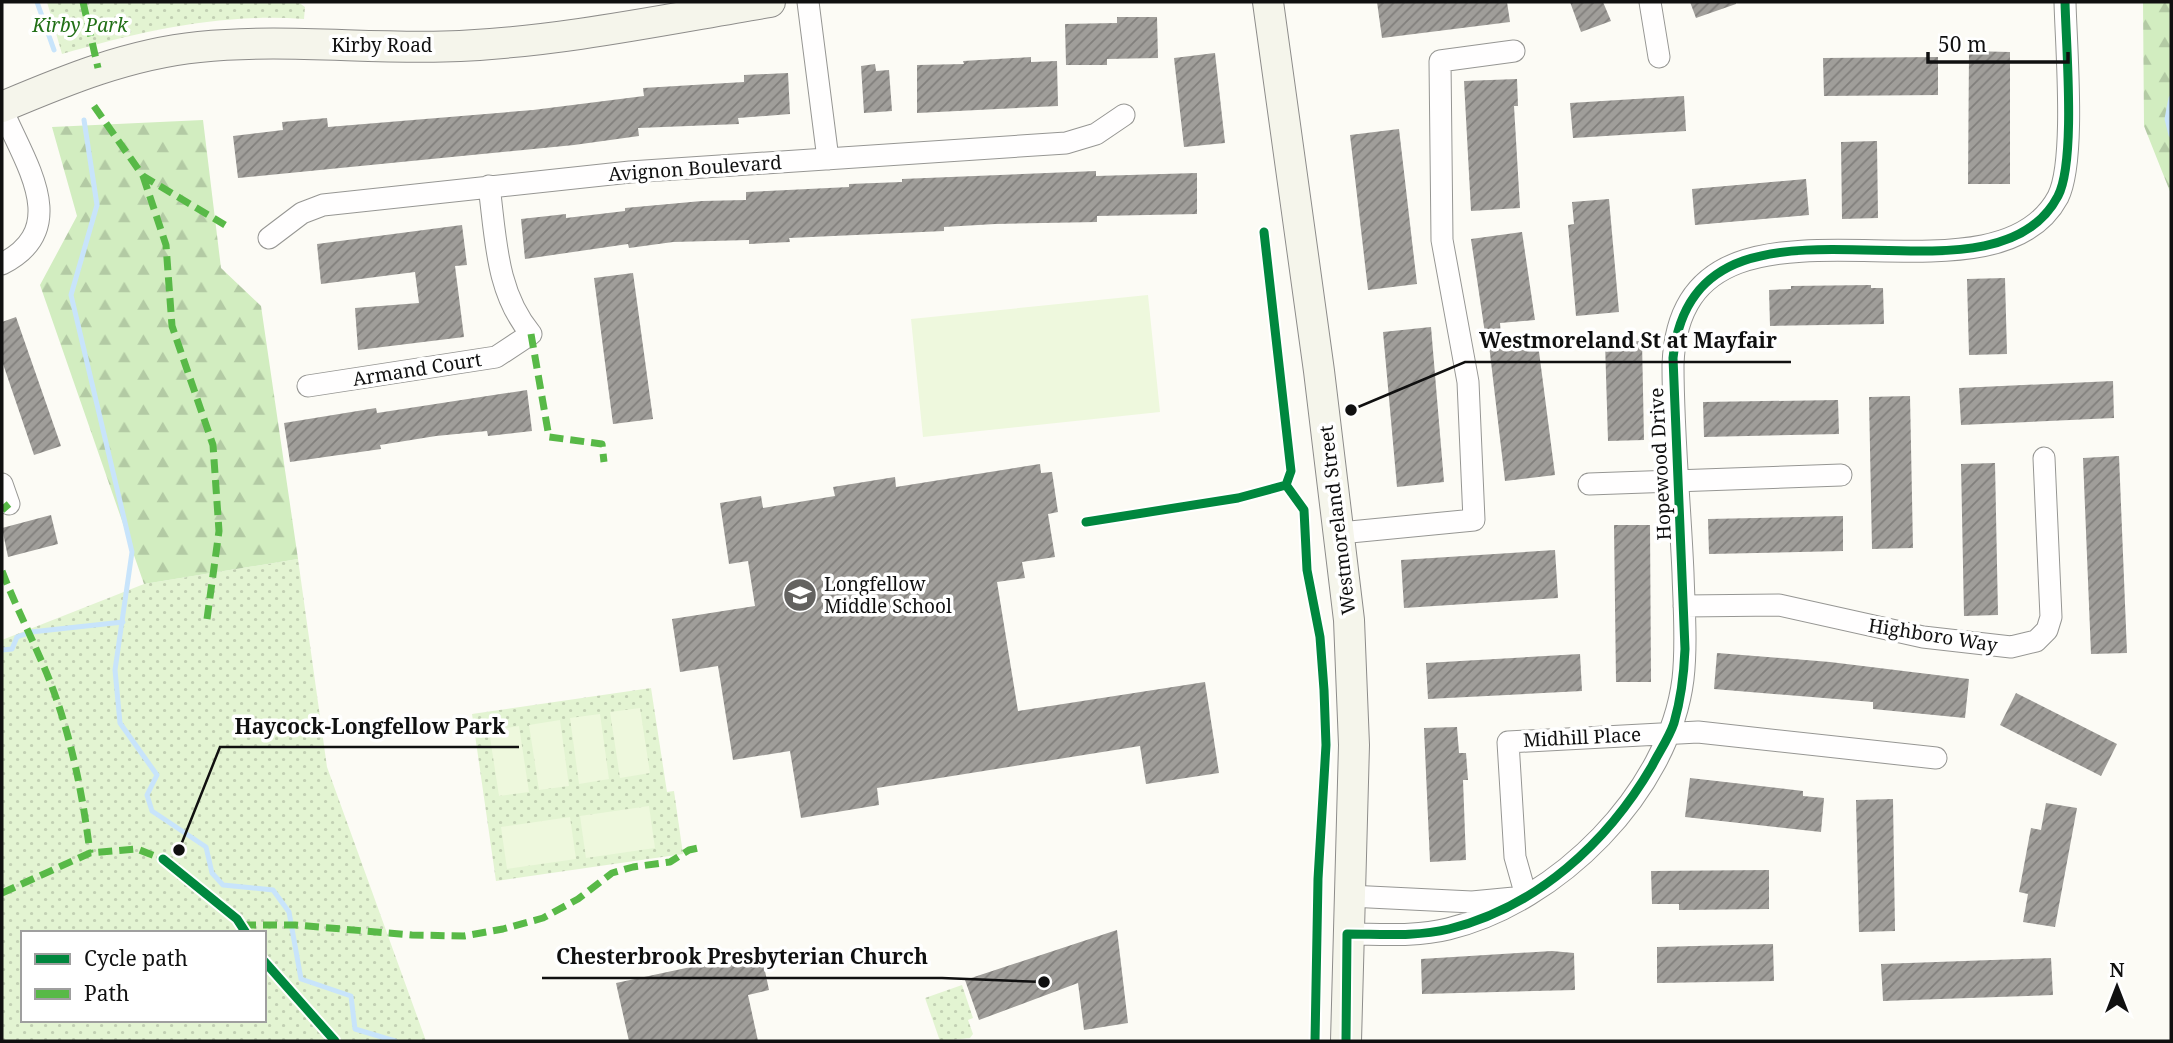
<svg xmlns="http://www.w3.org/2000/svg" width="2173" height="1043" font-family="'Noto Serif',serif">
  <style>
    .grass { fill: url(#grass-dots); fill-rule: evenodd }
    .forest { fill: url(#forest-firs) }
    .pitch { fill: #eef8dd }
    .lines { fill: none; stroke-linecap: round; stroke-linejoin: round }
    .stream { stroke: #c8e4fb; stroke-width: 5 }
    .building { fill: url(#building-hatch) }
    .minor-casing { stroke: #969693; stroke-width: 23 }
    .secondary-casing { stroke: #8d8c8a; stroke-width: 32 }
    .minor { stroke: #fffefe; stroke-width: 21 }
    .secondary { stroke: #f5f5eb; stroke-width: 30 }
    .quiet { stroke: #58b947; stroke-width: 7; stroke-dasharray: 14 7; stroke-linecap: butt }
    .cycleway-casing { stroke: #fff; stroke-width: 13 }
    .cycleway { stroke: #00873e; stroke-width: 9 }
    .labels { text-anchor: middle; stroke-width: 7; stroke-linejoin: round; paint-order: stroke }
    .park-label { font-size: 19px; font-style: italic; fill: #227017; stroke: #fff }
    .street-label { font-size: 19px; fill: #101010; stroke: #fff }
    .poi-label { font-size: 19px; fill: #101010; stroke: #fff; text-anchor: start }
    .leader { fill: none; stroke: #101010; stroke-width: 2.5 }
    .callout-dot { fill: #101010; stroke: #fff; stroke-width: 2.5 }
    .callout-label { font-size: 21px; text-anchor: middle; font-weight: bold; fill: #101010; stroke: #fff; stroke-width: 7; stroke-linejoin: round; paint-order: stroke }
  </style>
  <defs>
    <pattern id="grass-dots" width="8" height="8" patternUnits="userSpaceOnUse" patternTransform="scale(1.75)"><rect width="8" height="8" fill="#e3f4d2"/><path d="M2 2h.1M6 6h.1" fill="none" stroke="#c2d0b3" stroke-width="1.8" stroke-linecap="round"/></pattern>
    <pattern id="forest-firs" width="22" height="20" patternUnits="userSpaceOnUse" patternTransform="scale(1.75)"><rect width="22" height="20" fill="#d2edc0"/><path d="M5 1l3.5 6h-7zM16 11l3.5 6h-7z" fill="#b3caa4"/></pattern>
    <pattern id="building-hatch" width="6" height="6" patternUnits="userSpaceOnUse" patternTransform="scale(1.75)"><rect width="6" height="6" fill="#a09e9a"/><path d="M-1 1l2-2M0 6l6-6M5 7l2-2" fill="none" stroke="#817f7c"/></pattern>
  </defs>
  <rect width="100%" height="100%" fill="#fcfbf5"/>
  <path class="grass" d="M47 2H298L305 7 304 19C221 13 142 31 62 54Z
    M298 559 327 767 426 1041H2V640L144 584ZM23 933H264V1020H23Z
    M651 688 667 792 674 791 683 854 496 881 472 714Z
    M962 985 973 1018 968 1020 973 1034 970 1038 940 1041 925 998Z"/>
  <path class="forest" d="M2143 2H2171V194L2144 126Z
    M203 120 221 268 261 306 298 559 144 584 40 285 77 216 52 127Z"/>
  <path class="pitch" d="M1148 295 1160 412 923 437 911 319Z
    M640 708 650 773 620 778 610 712Z
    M600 714 609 779 579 784 570 718Z
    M560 720 569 786 539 790 529 725Z
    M519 726 529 792 499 796 489 731Z
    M649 806 655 848 586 858 580 816Z
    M570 817 576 859 507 869 501 827Z"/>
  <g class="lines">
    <path class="stream" d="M37 2 54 50
      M2171 98 2167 119 2171 135
      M84 120 97 205 71 295 132 552 115 670 120 723 157 775 147 795 152 811 206 847 212 873 223 885 273 890 289 912 301 979 351 996 355 1029 395 1041
      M2 650 12 649 17 637 31 632 123 622"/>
  </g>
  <path class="building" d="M1377 2H1507L1510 22 1382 38Z
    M1570 2H1603L1611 21 1581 32Z
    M1690 2H1736V4L1696 18Z
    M1117 17H1157L1158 58 1107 59V65H1066L1065 24 1117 23Z
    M1969 51 2010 52V184H1968Z
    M1215 53 1225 143 1184 147 1174 58Z
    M1031 57V62L1057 61 1058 106 917 113V65L964 64 963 61Z
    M1938 57V95L1824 96 1823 58Z
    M875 64 876 71 889 70 892 111 864 113 861 66Z
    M788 73 790 114 738 118 739 124 638 128 639 136 574 145 238 178 233 136 283 130 282 122 327 118 328 127 533 110 644 96 643 88 744 82V75Z
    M1517 79 1518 106H1514L1520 208 1471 211 1464 81Z
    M1684 96 1686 131 1573 138 1570 103Z
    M1399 129 1417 284 1368 290 1350 135Z
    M1877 141 1878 218 1842 219 1841 142Z
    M1096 171V176L1197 173V214L1097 216V222L995 224 944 227V231L789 238 790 242 749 244V240L673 242 629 248 628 244 525 259 521 219 566 214V218L625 211V208L702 201 746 200V192L849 187V184L902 182V179Z
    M1806 179 1809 215 1695 225 1692 189Z
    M1609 199 1619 312 1576 316 1568 225 1574 224 1572 202Z
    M462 225 467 265 455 266 464 337 358 350 355 308 419 303 415 272 321 284 317 244Z
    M1522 232 1535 320 1500 323 1501 337 1486 340 1471 239Z
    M633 273 653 419 613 424 594 278Z
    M2005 278 2007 354 1969 355 1967 279Z
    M1871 285V288H1883L1884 324 1770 326 1769 290 1791 289V286Z
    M16 317 61 446 34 455 2 361V322Z
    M1431 327 1444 482 1397 487 1383 332Z
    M1642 341 1644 440 1608 441 1605 342Z
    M1538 344 1555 475 1505 481 1489 345Z
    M2113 381 2114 418 1961 425 1959 388Z
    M527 390 532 431 488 436 487 431 436 436 380 445 381 449 290 462 284 423 376 408 377 413Z
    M1910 396 1913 548 1872 549 1869 397Z
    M1838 400 1839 434 1704 437 1703 402Z
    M2119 456 2127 653 2091 654 2083 458Z
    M1995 463 1998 615 1964 616 1961 464Z
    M1040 464 1041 473 1052 472 1058 512 1048 514 1055 557 1022 562 1025 578 997 582 1018 711 1205 682 1219 773 1146 784 1140 746 877 788 879 805 801 818 790 751 733 760 718 666 680 672 672 619 755 606 748 561 729 564 720 503 761 496 763 508 835 496 833 487 895 477 896 487Z
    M51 515 58 544 8 557 2 528Z
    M1843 516V551L1709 554 1708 519Z
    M1614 525H1650L1651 682H1616Z
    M1555 550 1558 598 1404 608 1401 560Z
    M1717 653 1830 662 1969 679 1965 718 1873 709V702L1714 689Z
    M1580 654 1582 691 1428 699 1426 663Z
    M2016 693 2117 744 2101 776 2000 725Z
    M1457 727 1459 753H1466L1468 780H1463L1466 860 1430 862 1424 728Z
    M1690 778 1803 791V796L1824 798 1821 832 1685 817Z
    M1893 799 1895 931 1859 932 1856 800Z
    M2046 803 2077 808 2055 927 2023 922 2028 894 2019 892 2031 828 2041 830Z
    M1769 870V909L1679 910V904H1652L1651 871Z
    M1117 930 1128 1023 1084 1030 1078 983 979 1020 965 980Z
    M1773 944 1774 981 1657 983V947Z
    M1552 951 1574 953 1575 990 1422 994 1421 959Z
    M761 952 769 990 748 995 758 1041H629L616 983Z
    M2051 958 2053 995 1883 1001 1881 964Z"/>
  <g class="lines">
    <g class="minor-casing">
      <path id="minor" d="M808 2 828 159
        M1650 2 1659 57
        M2 109C24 162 73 228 2 264
        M269 238 302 213 323 205 630 172 1066 143 1096 134 1124 115
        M308 386 496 357 531 334C496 292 496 239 489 186
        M2 484 9 504
        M1589 484 1841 475
        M1340 533 1474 520 1468 382 1442 240 1440 61 1514 51
        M1684 606 1779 605 1923 637 2011 647 2036 641 2047 630 2051 617 2044 458
        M1349 896 1472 902 1514 898
        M1526 896 1515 857 1508 742 1698 732 1936 758
        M1347 934C1381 934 1415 937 1448 929 1557 903 1669 792 1683 679 1687 644 1684 608 1683 573 1680 504 1673 434 1673 365 1680 154 1989 326 2058 197 2076 161 2066 46 2065 2"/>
    </g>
    <g class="secondary-casing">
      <path id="secondary" d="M1268 2 1319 371 1349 620 1354 745 1346 1041
        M2 107C66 80 129 54 199 47 286 38 373 50 460 46 564 41 667 19 770 2"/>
    </g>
    <use href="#minor" class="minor"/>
    <use href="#secondary" class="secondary"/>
    <path class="quiet" d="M83 2 98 68
      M94 106 143 176 225 225
      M143 176 166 245 172 326 213 445 219 531 207 619
      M531 334 549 437 602 444 604 462
      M2 510 9 504
      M2 571C14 602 28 630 41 660 68 720 82 788 90 853
      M2 893 90 853 137 849 163 859
      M242 925H295L412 935 464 936 503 929 543 918 578 899 612 873 633 867 670 862 689 850 703 847"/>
    <g class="cycleway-casing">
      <path id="cycleway" d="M1264 232 1291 471 1286 485 1304 510 1307 570 1320 637 1324 690 1326 745 1318 879 1315 1041
        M1086 522 1238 498 1286 485
        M163 859 237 919 246 933
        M264 961 335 1041
        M1346 1041 1347 934C1381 934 1416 937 1449 929 1537 907 1607 843 1652 766 1659 752 1669 738 1674 723 1681 699 1684 674 1685 649L1673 358C1695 154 1990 327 2058 196 2076 161 2066 46 2065 2"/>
    </g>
    <use href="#cycleway" class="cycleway"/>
  </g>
  <defs>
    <g id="school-disc" transform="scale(1.75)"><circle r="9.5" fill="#636260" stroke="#fff"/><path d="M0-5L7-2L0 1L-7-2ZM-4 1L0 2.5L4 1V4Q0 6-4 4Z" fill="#fff"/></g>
  </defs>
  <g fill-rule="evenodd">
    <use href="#school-disc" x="800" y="595"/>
  </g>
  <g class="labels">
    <g class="park-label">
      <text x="80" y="32">Kirby Park</text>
    </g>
    <g class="street-label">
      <text x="382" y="52">Kirby Road</text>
      <text transform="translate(695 168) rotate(-4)" y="7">Avignon Boulevard</text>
      <text transform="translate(417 369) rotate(-9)" y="7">Armand Court</text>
      <text transform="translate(1660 464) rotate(-93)" y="7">Hopewood Drive</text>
      <text transform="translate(1337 520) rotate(-97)" y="7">Westmoreland Street</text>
      <text transform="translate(1933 635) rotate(9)" y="7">Highboro Way</text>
      <text transform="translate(1582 737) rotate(-3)" y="7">Midhill Place</text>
    </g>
    <g class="poi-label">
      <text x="824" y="591">Longfellow<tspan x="824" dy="22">Middle School</tspan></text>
    </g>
  </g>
  <path class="leader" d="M1351 410L1465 362H1791M179 850L220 747H519M1044 982L942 978H542"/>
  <g class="callout-dot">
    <circle cx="1351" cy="410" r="7"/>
    <circle cx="179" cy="850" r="7"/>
    <circle cx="1044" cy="982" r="7"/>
  </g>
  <g class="callout-label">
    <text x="1628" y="348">Westmoreland St at Mayfair</text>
    <text x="370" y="734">Haycock-Longfellow Park</text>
    <text x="742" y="964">Chesterbrook Presbyterian Church</text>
  </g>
  <rect width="2173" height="1043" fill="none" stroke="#101010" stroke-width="7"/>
  <rect x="21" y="931" width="245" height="91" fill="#ffffff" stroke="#9f9f9f" stroke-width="2"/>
  <rect x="35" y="954" width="35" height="10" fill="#00873e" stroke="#9f9f9f" stroke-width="2"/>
  <text x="84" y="966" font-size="21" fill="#101010">Cycle path</text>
  <rect x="35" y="989" width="35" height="10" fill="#58b947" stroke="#9f9f9f" stroke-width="2"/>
  <text x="84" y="1001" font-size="21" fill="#101010">Path</text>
  <g transform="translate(2117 987)" stroke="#ffffff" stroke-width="5" paint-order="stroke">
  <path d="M0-5L12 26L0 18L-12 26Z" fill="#101010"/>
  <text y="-10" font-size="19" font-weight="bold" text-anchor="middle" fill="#101010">N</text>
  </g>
  <path d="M1928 52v10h140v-10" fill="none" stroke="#101010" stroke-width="3.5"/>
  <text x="1938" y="52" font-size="21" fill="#101010" stroke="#ffffff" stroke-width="5" paint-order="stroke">50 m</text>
</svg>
